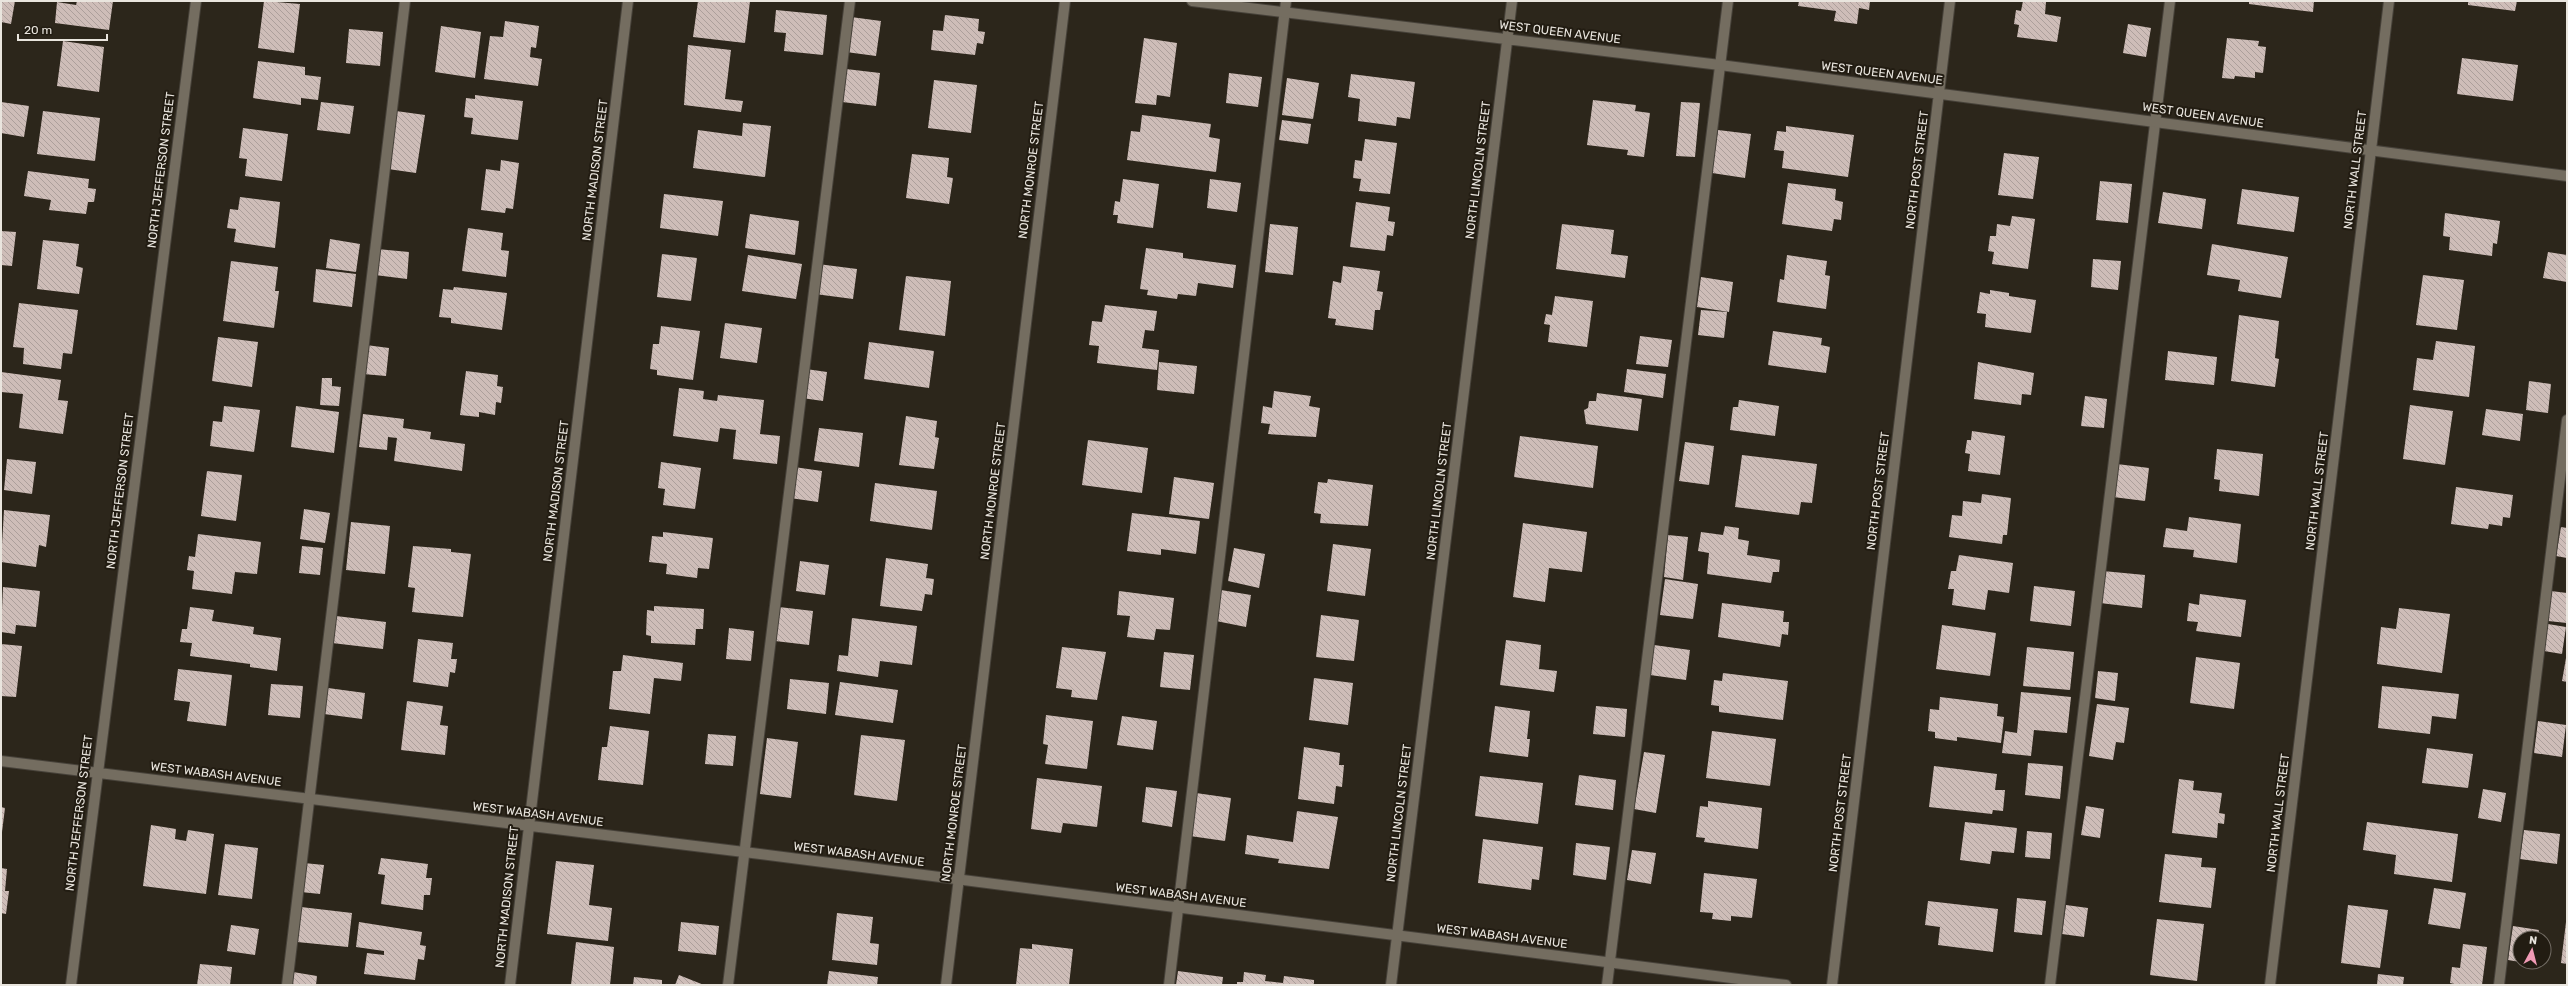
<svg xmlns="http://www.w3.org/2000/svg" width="2568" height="986" font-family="Rubik,sans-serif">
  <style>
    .building { fill: url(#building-back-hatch) }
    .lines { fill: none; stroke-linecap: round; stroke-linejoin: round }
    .lane-casing { stroke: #47423a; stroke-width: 12 }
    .street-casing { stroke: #47423a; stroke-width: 12 }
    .secondary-casing { stroke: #47423a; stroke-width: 12 }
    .lane { stroke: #746d60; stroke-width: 10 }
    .street { stroke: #746d60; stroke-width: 10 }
    .secondary { stroke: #746d60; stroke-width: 10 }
    .labels { text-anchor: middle; stroke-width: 4; stroke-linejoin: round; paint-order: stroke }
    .street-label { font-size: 12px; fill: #e9e5de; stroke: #221c12 }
  </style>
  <defs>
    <pattern id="building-back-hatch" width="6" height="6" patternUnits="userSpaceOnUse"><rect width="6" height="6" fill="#cebdb8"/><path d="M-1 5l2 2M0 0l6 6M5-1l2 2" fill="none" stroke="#ac9f9b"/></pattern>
  </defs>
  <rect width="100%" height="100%" fill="#2c261b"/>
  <path class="building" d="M1 1H15L11 24 1 22Z
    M77 1H113L109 30 55 23 57 2 76 5Z
    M264 1 300 4 294 53 258 48Z
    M698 1H750L745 43 693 37Z
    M1799 1H1870L1869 10 1859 8 1857 24 1834 21 1836 11 1798 6Z
    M2023 1 2046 2 2045 14 2061 17 2057 42 2017 37 2019 25 2014 24 2016 10 2021 11Z
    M2249 1H2314L2313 12 2249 4Z
    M2468 1H2517L2515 11 2468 5Z
    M776 10 827 15 823 55 784 51 786 33 774 32Z
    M945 15 979 19 978 31 985 32 983 44 977 43 975 55 931 50 933 30 943 31Z
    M851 17 881 21 876 56 846 52Z
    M505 21 539 26 536 48 531 47 530 57 542 59 538 86 484 79 490 36 503 37Z
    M2128 24 2151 28 2146 57 2123 53Z
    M441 26 481 32 475 78 435 72Z
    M349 29 383 32 380 66 346 63Z
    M1144 38 1177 43 1170 97 1157 95 1156 105 1135 103Z
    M2227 38 2259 41 2258 46 2266 47 2263 73 2255 72V78L2235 76 2234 79 2222 78Z
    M63 41 104 47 99 92 57 86Z
    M688 45 731 50 725 99 743 101 741 112 684 105Z
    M2462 58 2518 65 2513 101 2457 94Z
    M258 61 305 67V75L321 77 318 100 301 98V105L253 98Z
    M846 69 880 73 876 106 842 102Z
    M1229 73 1262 77 1258 107 1226 103Z
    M1351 74 1415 82 1410 119 1397 117 1396 126 1358 121 1360 99 1348 97Z
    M1287 78 1319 83 1313 119 1282 115Z
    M934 80 977 85 971 133 928 128Z
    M475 95 523 101 518 140 471 134 473 118 464 117 466 98 475 99Z
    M1593 100 1636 105 1635 111 1650 113 1644 157 1627 155 1628 150 1587 145Z
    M1 102 29 106 24 137 1 133Z
    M321 102 354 106 350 134 317 130Z
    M1681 102 1700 103 1695 157 1676 156Z
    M43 111 100 118 95 161 37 154Z
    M396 111 425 115 416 173 388 169Z
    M1142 115 1211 124 1209 137 1220 139 1216 172 1127 160 1131 131 1140 132Z
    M1282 120 1311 124 1308 144 1279 140Z
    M743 123 771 126 765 177 693 168 698 130 742 136Z
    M1786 126 1854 135 1848 177 1782 168 1784 151 1774 150 1777 131 1786 132Z
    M243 128 288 134 282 181 245 176 247 159 239 158Z
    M1718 130 1751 134 1745 178 1712 173Z
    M1365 139 1397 143 1390 194 1359 191 1361 179 1353 178 1355 160 1362 161Z
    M2004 153 2039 157 2033 199 1998 195Z
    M912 154 949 158 947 177 953 178 949 204 906 198Z
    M501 160 519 163 513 209 506 208 505 213 481 210 486 169 500 171Z
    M28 171 89 179 88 188 96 189 94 202H88L86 214 49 210 51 200 24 196Z
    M1123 179 1159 184 1153 228 1117 223 1118 215H1113L1115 201 1120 202Z
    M1210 179 1241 183 1237 212 1207 208Z
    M2100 181 2132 184 2128 223 2096 220Z
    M1788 183 1836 189 1835 200 1843 202 1841 220 1834 219 1832 231 1782 224Z
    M2242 189 2299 197 2294 232 2237 224Z
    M2163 192 2206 199 2202 229 2158 223Z
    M664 194 723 201 718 236 660 228Z
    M240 197 280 202 275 248 234 242 236 229 227 228 230 209 238 210Z
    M1356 202 1390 207 1388 221 1395 222 1393 236 1387 235 1385 251 1350 247Z
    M2445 213 2500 221 2497 244 2493 243 2492 256 2449 250 2450 237 2443 236Z
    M750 214 799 221 795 255 745 248Z
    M2012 216 2035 219 2028 269 1992 264 1994 252 1988 251 1990 236H1996L1997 224 2010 226Z
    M1270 224 1298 227 1293 275 1265 272Z
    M1562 224 1614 230 1611 254 1628 256 1625 278 1556 269Z
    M468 228 503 233 501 250 509 251 506 277 462 271Z
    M1 231 16 232 12 266 1 265Z
    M330 239 360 244 356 272 326 268Z
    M43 240 79 244 76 266 83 268 79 294 37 289Z
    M2212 244 2288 257 2281 298 2238 291 2240 280 2207 275Z
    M1146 248 1183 253V258L1236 265 1233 288 1198 283 1196 296 1178 294 1177 299 1147 295 1148 290 1140 289Z
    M377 249 409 252 407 279 375 275Z
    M2548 252 2567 255V282L2543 278Z
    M662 254 697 258 691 301 657 297Z
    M748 255 802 264 796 299 742 291Z
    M1787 255 1827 261 1825 275 1830 276 1826 309 1777 302 1780 279 1784 280Z
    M2093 259 2121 261 2118 290 2091 287Z
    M231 261 278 267 275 291H279L274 328 223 321Z
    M818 264 857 269 853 299 815 294Z
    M1343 266 1380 271 1377 291 1383 292 1380 310H1375L1373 330 1335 325 1336 319 1328 318 1333 281 1341 283Z
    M316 269 356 274 352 307 313 302Z
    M2423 275 2464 280 2457 330 2416 325Z
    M906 276 951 281 945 336 899 330Z
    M1701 277 1733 282 1729 312 1697 307Z
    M454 287 507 293 502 330 451 323V318L439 317 443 289 453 290Z
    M1990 290 2009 293V296L2036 300 2031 333 1985 327 1986 314 1977 313 1980 292 1990 294Z
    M1555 296 1593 301 1587 347 1548 342 1550 325 1544 324 1546 314 1552 315Z
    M19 303 78 310 72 354 63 353 61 369 23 364 24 348 13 347Z
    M1105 305 1157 311 1154 331 1145 330 1142 348 1159 350 1157 370 1097 363 1099 346 1089 345 1092 321 1102 322Z
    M1701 310 1727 312 1724 338 1698 335Z
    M2239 315 2279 321 2275 358 2279 359 2275 387 2231 381Z
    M725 323 762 328 757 363 720 358Z
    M661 326 700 331 693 380 657 375V370L650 369 653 344H659Z
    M1773 331 1822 338 1821 345 1830 347 1826 373 1768 365Z
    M1640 336 1672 340 1668 367 1636 364Z
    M218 337 258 342 252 387 212 381Z
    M2436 341 2475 346 2469 397 2413 390 2417 358 2433 360Z
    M869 342 934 351 929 388 864 379Z
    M366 345 389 348 386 376 363 374Z
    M2168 351 2217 357 2214 385 2165 380Z
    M1159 362 1197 366 1194 394 1157 390Z
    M1978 362 2034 373 2031 395 2022 394 2021 405 1974 399Z
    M806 369 827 372 823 401 802 398Z
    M1627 369 1666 374 1663 398 1624 392Z
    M466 371 498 375 497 386 503 387 501 403 496 402 495 415 479 412V417L460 415Z
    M1 372 61 380 58 400 68 401 63 434 19 428 23 394 1 392Z
    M322 378H332V386L341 387 339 406 320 405Z
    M2529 381 2551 384 2548 413 2526 410Z
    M679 388 704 391 703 399 717 401 718 395 764 400 760 434 780 436 777 464 733 459 736 430 720 428 718 442 673 436Z
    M1274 391 1311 396 1309 406 1320 408 1316 437 1268 434 1270 424 1261 423 1263 406 1272 408Z
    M1597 393 1642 399 1638 431 1586 424 1584 410 1588 408 1589 401H1596Z
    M2085 396 2107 399 2104 428 2081 426Z
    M1739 400 1779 406 1775 436 1730 430 1733 407H1738Z
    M2410 405 2453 411 2445 465 2403 459Z
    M224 406 260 410 254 452 210 446 213 421 222 422Z
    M296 406 339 412 334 453 291 447Z
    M2486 409 2523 414 2520 441 2482 435Z
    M363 414 404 419 403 428 431 432 430 439 465 444 462 471 394 461 397 438 388 437 387 450 359 447Z
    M906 416 937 421 935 437 939 438 934 469 899 465Z
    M819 428 863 433 859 467 814 461Z
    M1972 431 2005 436 2000 475 1968 471 1970 454 1965 453 1967 440H1971Z
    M1520 436 1598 446 1593 488 1514 477Z
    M1088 440 1148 448 1142 493 1082 485Z
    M1685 442 1714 446 1709 485 1679 481Z
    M2217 449 2263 454 2259 496 2219 491 2220 480 2214 479Z
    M1742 455 1817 464 1812 503 1801 502 1799 515 1735 507Z
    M7 459 36 462 32 494 4 490Z
    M661 462 701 468 695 509 663 505 665 489 658 488Z
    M2117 464 2149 468 2145 501 2113 497Z
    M794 467 822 471 818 502 790 498Z
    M207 471 242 475 236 521 201 516Z
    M1174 477 1214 483 1209 519 1169 514Z
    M1328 479 1373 485 1368 526 1320 523 1321 514 1314 513 1318 482 1327 483Z
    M875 483 937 491 932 530 870 521Z
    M2456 487 2513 495 2510 518 2503 517 2502 526 2489 524 2488 529 2451 524Z
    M1982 494 2011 498 2007 535H2003L2002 544 1949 537 1952 515 1962 516 1963 501 1981 503Z
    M304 509 330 513 325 543 300 539Z
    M4 510 50 515 46 547 39 545 36 567 1 562Z
    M1132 513 1200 521 1196 554 1161 549V555L1127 551Z
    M2189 517 2241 524 2237 563 2193 557 2194 550 2163 547 2166 528 2187 531Z
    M351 522 390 526 385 574 346 570Z
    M1523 523 1587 532 1582 572 1549 568 1545 602 1513 597Z
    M1725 526 1739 528 1738 539 1749 541 1747 555 1780 560 1779 572H1773L1771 583 1707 574 1709 553 1698 551 1701 532 1723 535Z
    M2561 527 2567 528V558L2556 556Z
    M663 532 713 538 709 569 698 568 697 578 666 574 667 564 649 562 652 536 663 537Z
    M198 534 261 542 257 574 235 572 232 594 192 589 194 571 187 570 189 556 195 557Z
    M1668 535 1688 537 1683 580 1664 577Z
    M1333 544 1371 549 1365 596 1327 591Z
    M302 546 323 548 320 575 299 573Z
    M413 546 451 549V552L471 554 463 617 412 612 415 588 408 587Z
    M1234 548 1265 554 1259 588 1228 581Z
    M1959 555 2013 563 2009 593 1988 590 1985 610 1952 605 1954 589H1948L1951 571H1956Z
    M886 558 928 564 926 578 934 579 932 595 925 594 922 611 880 606Z
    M800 561 829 565 825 595 796 591Z
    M2103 571 2145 575 2142 608 2100 603Z
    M1665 579 1698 584 1693 619 1660 615Z
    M2034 586 2075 591 2071 626 2030 621Z
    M3 587 40 591 36 627 16 625 15 634 1 632Z
    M1221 590 1251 595 1246 627 1216 621Z
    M1119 591 1174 598 1170 630 1156 629 1154 640 1127 637 1130 616 1117 615Z
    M2551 591 2567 593V623L2548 621Z
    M2200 594 2246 600 2241 637 2196 631 2198 622 2187 621 2189 603 2199 605Z
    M1722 603 1784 611 1783 622H1789L1788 635 1782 634 1780 647 1718 637Z
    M654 606 704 609 703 629H696L695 645 651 643V636L646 635 647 610 654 611Z
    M190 607 214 610 212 621 254 627 253 634 281 638 277 671 250 667V664L190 656 192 643 180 642 182 629H187Z
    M779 607 813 611 809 645 775 641Z
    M2399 608 2450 614 2442 673 2377 664 2381 627 2396 629Z
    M1321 615 1359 620 1354 661 1316 657Z
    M336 616 386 622 383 649 332 643Z
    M852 618 917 626 912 665 880 661 878 677 837 671 839 655 848 656Z
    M2548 624 2566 627 2562 654 2544 651Z
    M1942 625 1996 633 1990 676 1936 669Z
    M729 628 754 631 751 661 726 659Z
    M418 639 453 643 451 659H457L455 673 450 672 448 687 413 682Z
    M1506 640 1541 645 1539 669 1557 671 1554 692 1500 685Z
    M1 644 22 646 16 697 1 696Z
    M1654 645 1690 650 1686 680 1650 675Z
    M1062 647 1106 652 1097 700 1071 697 1072 690 1056 688Z
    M2027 647 2074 652 2070 690 2023 686Z
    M1164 652 1194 655 1190 690 1160 687Z
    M623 655 683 663 681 681 654 678 650 714 609 709 613 671H621Z
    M2196 657 2240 663 2234 709 2190 703Z
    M2566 658H2567V682L2562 681Z
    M178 669 232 675 226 726 187 721 190 702 174 700Z
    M2098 671 2118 673 2115 701 2095 698Z
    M1723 673 1788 681 1783 720 1719 712V706L1711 705 1714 680 1722 681Z
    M1314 678 1353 683 1348 725 1309 720Z
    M790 679 829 683 826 714 787 709Z
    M840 682 898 690 893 723 835 715Z
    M271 684 303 686 300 718 268 715Z
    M2382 686 2459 694 2456 719 2432 716 2430 734 2378 728Z
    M328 688 365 693 362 719 324 714Z
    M2021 692 2071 697 2067 733 2034 730 2031 756 2002 753 2005 731 2017 733Z
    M1940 697 1998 704 1997 716 2004 717 2001 743 1957 737V741L1935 738V732L1928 731 1930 709 1939 710Z
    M407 701 443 706 440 725 448 726 445 755 401 750Z
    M2097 704 2129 708 2124 743 2116 742 2113 760 2089 756Z
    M1495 706 1530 711 1527 739H1530L1528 757 1489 752Z
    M1596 706 1627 709 1625 737 1593 734Z
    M1046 715 1093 721 1087 769 1045 764 1048 745 1043 744Z
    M1122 716 1157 721 1153 750 1117 745Z
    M2538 721 2566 725 2562 757 2534 753Z
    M610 726 649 731 643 785 598 780 602 747H607Z
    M1712 731 1776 739 1770 786 1706 778Z
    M708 734 736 736 733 766 705 764Z
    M861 735 905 740 897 801 854 795Z
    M767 738 798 742 791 798 760 794Z
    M1304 747 1340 753 1339 765H1344L1342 787 1336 786 1334 804 1298 799Z
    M2427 748 2473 754 2468 788 2422 783Z
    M1644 752 1665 755 1656 813 1634 809Z
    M2028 763 2063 766 2060 799 2025 795Z
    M1934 766 1997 774 1995 790H2005L2003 811 1993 810 1992 814 1929 807Z
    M1579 775 1616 780 1613 810 1575 805Z
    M1480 776 1543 783 1538 824 1475 816Z
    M1037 778 1102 786 1097 827 1063 823 1061 833 1031 829Z
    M2179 779 2194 781 2193 790 2222 793 2219 813 2225 814 2224 824 2218 823 2217 838 2172 833Z
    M1146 787 1177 791 1172 827 1142 822Z
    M2483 789 2506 793 2501 822 2478 818Z
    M1196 793 1231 798 1225 841 1190 836Z
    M1708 801 1762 808 1758 849 1704 842 1705 838 1696 837 1700 806 1708 807Z
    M2086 806 2104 809 2100 838 2081 835Z
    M1 807 5 808 2 832H1Z
    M1297 811 1338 817 1329 869 1278 863 1279 859 1245 854 1247 835 1293 842Z
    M1965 822 2017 828 2014 853 1992 851 1990 864 1960 860Z
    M2367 822 2458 834 2452 882 2394 874 2396 855 2363 850Z
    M151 825 176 829 175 839 186 841 188 830 214 834 206 894 143 886Z
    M2524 830 2560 834 2557 864 2520 859Z
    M2027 831 2052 833 2050 859 2025 857Z
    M1483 839 1543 847 1539 880 1532 879 1531 890 1478 883Z
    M1576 843 1610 847 1606 880 1573 875Z
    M225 844 258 848 252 899 218 895Z
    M1632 850 1656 853 1651 884 1627 880Z
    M2165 854 2202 858 2201 867 2216 868 2211 908 2159 902Z
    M381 858 428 864 426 878H432L430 895H424L423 910 381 904 385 875 378 874Z
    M556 861 594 865 589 905 612 908 608 941 547 934Z
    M304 863 324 865 320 894 301 892Z
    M1 868 7 869 5 891H9L6 914 1 913Z
    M1704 873 1757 879 1752 918 1731 916V921L1712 919 1713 913 1700 912Z
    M2434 888 2466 893 2460 929 2428 924Z
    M2017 898 2046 901 2042 935 2014 932Z
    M1928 901 1998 909 1993 952 1938 945 1940 927 1925 925Z
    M2066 905 2088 908 2084 937 2062 934Z
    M2348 905 2388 910 2380 968 2341 963Z
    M301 907 352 913 348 947 297 942Z
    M837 913 873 917 870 943 879 944 877 965 832 960Z
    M2157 919 2204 924 2197 981 2150 975Z
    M359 922 422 932 420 945 426 946 424 960 418 959 415 980 364 974 367 953 384 955V951L356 947Z
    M681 922 719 926 716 955 678 951Z
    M2566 922H2567V964L2561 963Z
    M231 925 259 929 255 955 227 951Z
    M2513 926 2539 930 2538 938H2520V962L2508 960Z
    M576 942 614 947 610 985H571Z
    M1032 944 1073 949 1069 985H1016L1020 948 1032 949Z
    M2463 944 2487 947 2482 985H2458L2450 983 2452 967 2460 968Z
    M200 964 232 967 230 985H197Z
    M829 971 878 977 877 985H827Z
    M1178 971 1223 977 1222 985H1176Z
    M293 972 317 976 316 985H290Z
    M1244 972 1266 975 1265 981 1283 983 1284 976 1314 980V985H1237V982H1243Z
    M2378 974 2404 977 2403 985H2377Z
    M679 975 704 985H675Z
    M634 977 662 980V985H633Z"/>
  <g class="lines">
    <g class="lane-casing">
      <path id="lane" d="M287 985 405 1
        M728 985 850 1
        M1169 985 1286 1
        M1607 985 1728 1
        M2050 985 2170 1
        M2499 985 2567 420"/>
    </g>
    <g class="street-casing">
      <path id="street" d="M1192 1 1720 65 2567 176
        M1 761 744 852 1786 985
        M71 985 196 1
        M510 985 628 1
        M1391 985 1512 1
        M1832 985 1950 1"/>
    </g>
    <g class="secondary-casing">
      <path id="secondary" d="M946 985 1065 1
        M2270 985 2389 1"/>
    </g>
    <use href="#lane" class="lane"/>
    <use href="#street" class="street"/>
    <use href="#secondary" class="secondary"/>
  </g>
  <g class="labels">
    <g class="street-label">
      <text transform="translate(1560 32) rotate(7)" y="4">WEST QUEEN AVENUE</text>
      <text transform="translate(1882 73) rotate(7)" y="4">WEST QUEEN AVENUE</text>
      <text transform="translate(2203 115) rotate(8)" y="4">WEST QUEEN AVENUE</text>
      <text transform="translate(161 170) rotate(-83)" y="4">NORTH JEFFERSON STREET</text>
      <text transform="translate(595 170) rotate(-83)" y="4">NORTH MADISON STREET</text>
      <text transform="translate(1031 170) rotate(-83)" y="4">NORTH MONROE STREET</text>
      <text transform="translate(1478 170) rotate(-83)" y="4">NORTH LINCOLN STREET</text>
      <text transform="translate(1917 170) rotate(-83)" y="4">NORTH POST STREET</text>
      <text transform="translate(2355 170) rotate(-83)" y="4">NORTH WALL STREET</text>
      <text transform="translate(120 491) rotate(-83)" y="4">NORTH JEFFERSON STREET</text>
      <text transform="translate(556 491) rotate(-83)" y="4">NORTH MADISON STREET</text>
      <text transform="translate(993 491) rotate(-83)" y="4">NORTH MONROE STREET</text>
      <text transform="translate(1439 491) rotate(-83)" y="4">NORTH LINCOLN STREET</text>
      <text transform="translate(1878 491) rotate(-83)" y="4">NORTH POST STREET</text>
      <text transform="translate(2317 491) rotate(-83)" y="4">NORTH WALL STREET</text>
      <text transform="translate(216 774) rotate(7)" y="4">WEST WABASH AVENUE</text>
      <text transform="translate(79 813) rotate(-83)" y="4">NORTH JEFFERSON STREET</text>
      <text transform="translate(954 813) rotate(-83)" y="4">NORTH MONROE STREET</text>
      <text transform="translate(1399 813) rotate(-83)" y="4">NORTH LINCOLN STREET</text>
      <text transform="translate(1840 813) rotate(-83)" y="4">NORTH POST STREET</text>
      <text transform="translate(2278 813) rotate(-83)" y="4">NORTH WALL STREET</text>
      <text transform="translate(538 814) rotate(7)" y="4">WEST WABASH AVENUE</text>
      <text transform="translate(859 854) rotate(7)" y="4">WEST WABASH AVENUE</text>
      <text transform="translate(1181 895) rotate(7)" y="4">WEST WABASH AVENUE</text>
      <text transform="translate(507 897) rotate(-84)" y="4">NORTH MADISON STREET</text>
      <text transform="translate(1502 936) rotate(7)" y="4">WEST WABASH AVENUE</text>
    </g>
  </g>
  <rect width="2568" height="986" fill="none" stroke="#e9e5de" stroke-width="4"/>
  <g transform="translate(2532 950) rotate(7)"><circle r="19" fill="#221c12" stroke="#726c64"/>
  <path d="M0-3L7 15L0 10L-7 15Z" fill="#f09ab5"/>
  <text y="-6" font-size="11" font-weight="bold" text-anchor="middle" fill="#e9e5de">N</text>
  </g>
  <path d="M18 34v6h89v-6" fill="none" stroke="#e9e5de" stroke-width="2"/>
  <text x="24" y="34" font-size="12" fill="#e9e5de" stroke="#221c12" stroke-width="3" paint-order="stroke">20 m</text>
</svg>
